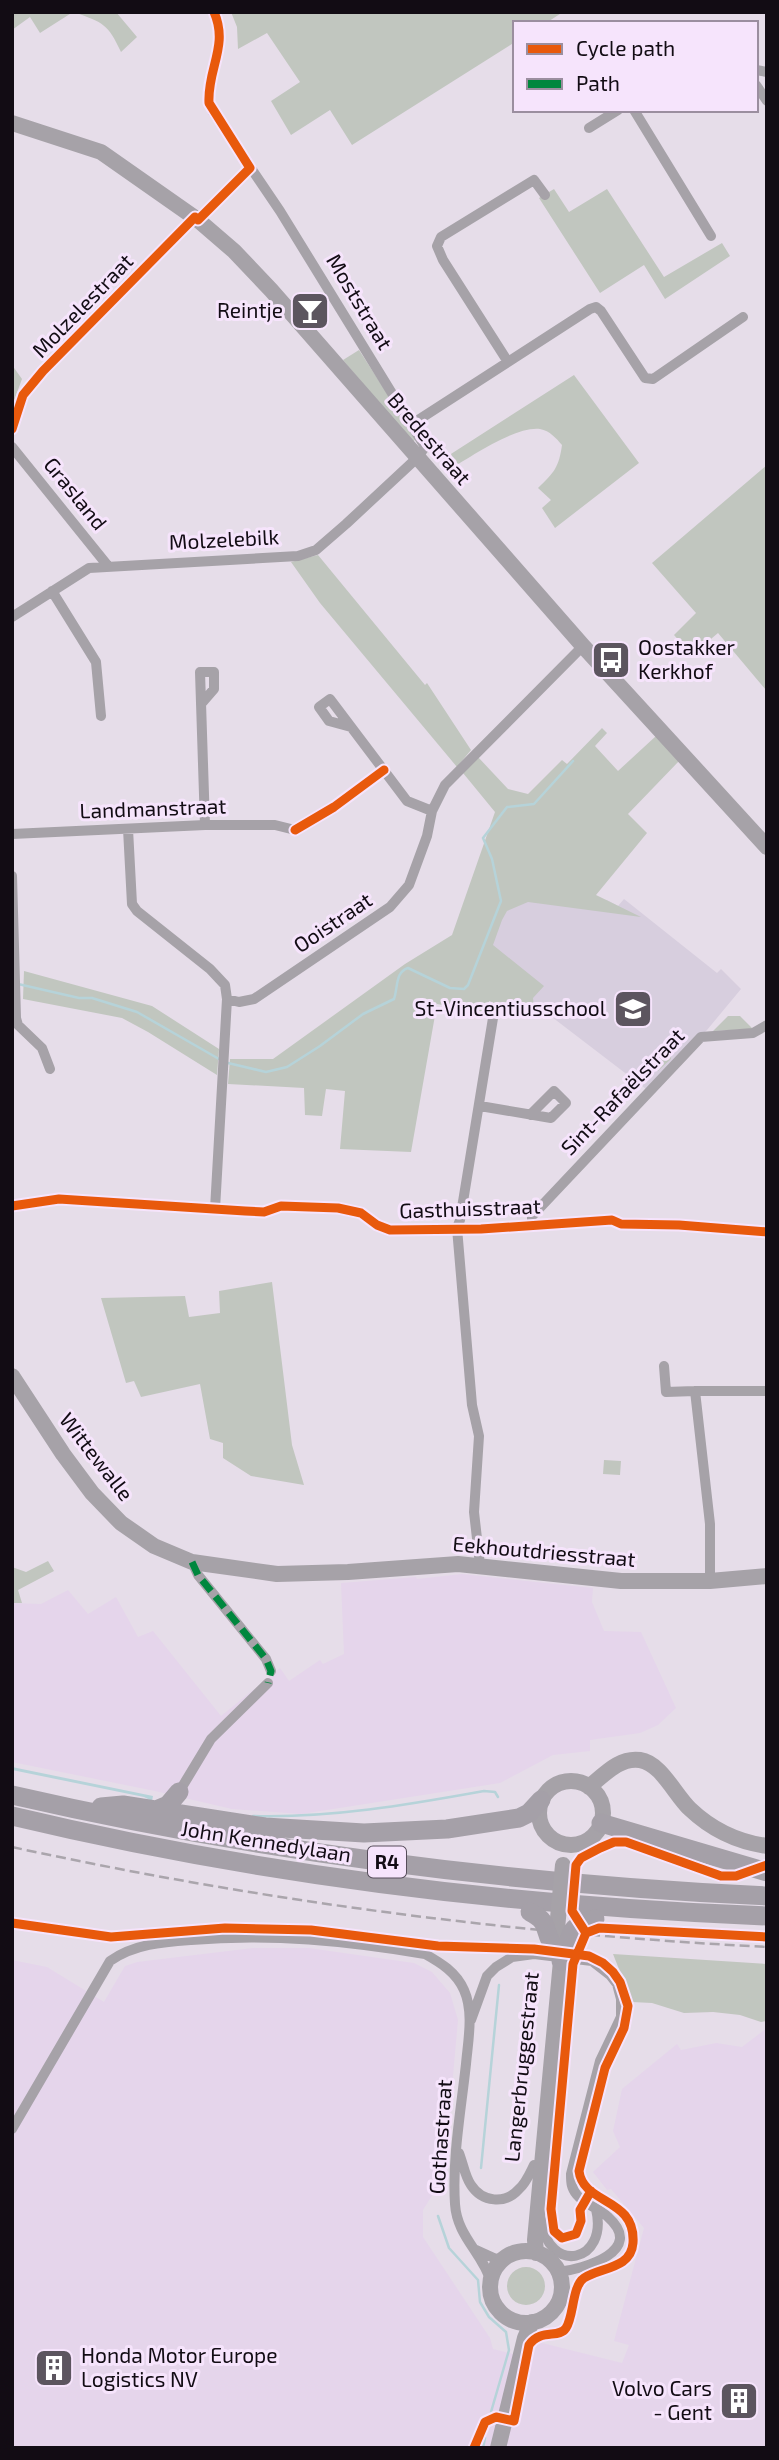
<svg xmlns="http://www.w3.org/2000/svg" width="779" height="2460" font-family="'Exo 2',sans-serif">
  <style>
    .built { fill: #e5d5eb }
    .education { fill: #d7cede }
    .green { fill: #c1c6bf }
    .water { fill: #b6d3d9 }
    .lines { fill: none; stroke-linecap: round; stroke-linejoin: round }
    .stream { stroke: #b6d3d9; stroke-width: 2.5 }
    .street { stroke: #a6a2a8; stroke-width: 10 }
    .secondary { stroke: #a6a2a8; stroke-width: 16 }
    .highway { stroke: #a5a0a8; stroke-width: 19 }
    .rail { stroke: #aaa5ac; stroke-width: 2.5; stroke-dasharray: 10 5; stroke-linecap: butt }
    .secondary-bridge { stroke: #a6a2a8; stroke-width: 16 }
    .highway-bridge { stroke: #a5a0a8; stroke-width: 19 }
    .quiet { stroke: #00873e; stroke-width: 7; stroke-dasharray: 14 7; stroke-linecap: butt }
    .cycleway-casing { stroke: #f6e4fc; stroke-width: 13 }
    .cycleway { stroke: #e8590c; stroke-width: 9 }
    .labels { text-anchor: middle; stroke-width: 6; stroke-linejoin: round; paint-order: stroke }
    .shield { fill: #f6e4fc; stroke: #564d5a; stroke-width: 2 }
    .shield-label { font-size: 19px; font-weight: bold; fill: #120c14 }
    .street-label { font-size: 21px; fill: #120c14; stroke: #f6e4fc }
    .poi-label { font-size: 21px; fill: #120c14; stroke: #f6e4fc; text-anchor: end }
  </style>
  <rect width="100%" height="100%" fill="#e6dde9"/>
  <path class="built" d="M462 1574 593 1588 592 1602 604 1631 641 1632 676 1708 658 1725 640 1733 590 1740V1751L553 1755 500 1783 301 1814 232 1809 155 1791 12 1762V1603L41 1604 68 1590 88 1614 116 1597 138 1637 153 1631 221 1716 280 1668 289 1681 320 1660 323 1664 344 1654 341 1583 416 1577 417 1579Z
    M253 1948H309L414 1963 432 1972 450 1993 458 2020 444 2176 423 2210V2237L490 2338 493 2349 532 2359 538 2342 622 2363 629 2345 614 2341 644 2228 611 2189 607 2190 593 2172 620 2147 613 2131 622 2089 677 2044 681 2050 716 2043 742 2047 767 2028V2448H12V1960L47 1967 104 2002 125 1966 137 1962Z"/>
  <path class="education" d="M573 897 607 900 618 906 624 899 717 973 721 969 741 989 707 1030 646 1089 480 962 505 901Z"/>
  <path class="green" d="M12 12H73L40 33 30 17 12 30Z
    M74 12H116L137 37 121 52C108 24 104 23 74 12Z
    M231 12H563L546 23H515V42L352 145 330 110 291 135 271 101 300 82 267 33 238 49 237 27Z
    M554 189 569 212 607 189 664 277 722 243 730 256 665 299 644 265 600 293 539 198Z
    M359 350 416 438 414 441 411 442 343 360Z
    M12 365 22 379 12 406Z
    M574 375 639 463 555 528 542 508 551 500 538 488C554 473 559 467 562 445 556 438 550 431 540 429 514 426 468 459 445 472L440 461Z
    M767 465V689L766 690 718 633 692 655 674 635 696 613 652 563Z
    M318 555 425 685 427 683 471 750 457 767 320 603 291 562Z
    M602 728 607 733 595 746 618 771 656 736 680 760 628 814 647 833 596 895 641 917 528 902 507 911 502 920 493 945 544 986 533 998 535 1019 489 1001V1013L437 1004 411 1152 340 1149 345 1091 326 1089 322 1116 305 1115 304 1088 228 1084 230 1059H273L405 964 452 935 495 812 463 773 478 757 508 789 528 794 562 760 567 764Z
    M24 971 152 1006 219 1049 217 1075 148 1032 122 1018 23 999Z
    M728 1016H740L753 1029 713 1031Z
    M668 1051 671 1052V1059L658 1071 653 1068 660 1055Z
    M272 1282 292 1445 304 1485 251 1476 223 1458V1443L210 1439 200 1384 141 1397 134 1381 126 1383 101 1298 185 1296 189 1317 220 1313 219 1291Z
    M604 1460 621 1461 620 1475 603 1474Z
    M48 1561 54 1571 18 1590 22 1603H12V1567L26 1572Z
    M613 1954 767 1964V2021L761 2022 740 2015 713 2012 684 2013 652 2003 632 2002Z
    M507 2286a19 19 0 1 1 38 0a19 19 0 1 1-38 0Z"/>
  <path class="water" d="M12 1767 153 1796 152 1801 144 1797 12 1770Z"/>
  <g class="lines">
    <path class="stream" d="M18 984 79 998H92L137 1012 219 1059
      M228 1063 266 1072 287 1067 320 1046 363 1014 394 999C398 988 395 972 408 968L450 988 464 989 468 985 501 901 492 859 483 838 507 807 534 804 573 761
      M253 1816C331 1818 407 1805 484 1791L495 1792 498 1797
      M481 2168 499 1985
      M438 2216 449 2248 478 2280 480 2302 489 2317 506 2332 509 2350 491 2412
      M483 2448 485 2438"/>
    <path class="street" d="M756 70 767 72
      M756 85 767 101
      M634 110 711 236
      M589 128 618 110
      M198 220 250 168
      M508 362 443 260 437 246 441 237 534 180 545 195
      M412 424 590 309 596 307 601 311 645 378 653 379 743 317
      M12 429 23 395 43 371 195 217
      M12 447 108 566
      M52 591 96 662 101 716
      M12 617 89 568 298 556 316 550 346 524 417 458 425 447 280 211 213 112C198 78 232 53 214 12
      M201 704 214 689V672H200L205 825
      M351 727 329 721 319 707 330 699 407 801 432 811
      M128 829 132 904 137 911 210 969 225 985 227 999 215 1209
      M12 834 205 825H275L295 830
      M12 876 16 1018 18 1025 42 1048 50 1069
      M227 999 239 1002 254 999 390 907 409 885 427 836 432 811 445 785 583 646
      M480 1106 551 1118 566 1103 554 1091 530 1115
      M12 1206 59 1199 245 1211 264 1212 281 1206 338 1208 361 1213 377 1225 390 1230 481 1229 612 1220 621 1224 679 1225 767 1232
      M532 1225V1216L701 1037 753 1033 767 1025
      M664 1366 666 1392 695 1391
      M192 1562 198 1575 266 1659 271 1671
      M480 1565 474 1512 479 1436 472 1405 457 1228 460 1220 494 1012
      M710 1581V1524L695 1391H767
      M179 1792 211 1739 268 1683
      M471 2020 487 1976 496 1967 512 1957 534 1954 592 1961 610 1975 617 1984 621 1999V2017L600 2061 571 2174C571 2182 571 2188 577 2195 585 2205 599 2208 608 2217 646 2251 584 2269 558 2272
      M12 2129 110 1961C134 1944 163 1942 191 1940 270 1933 348 1941 425 1954 441 1963 456 1972 464 1990 474 2012 468 2041 466 2064 461 2110 452 2159 455 2204 457 2237 483 2253 491 2282
      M459 2153C463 2163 465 2177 471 2185 482 2202 505 2205 519 2189 526 2183 530 2173 534 2165
      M541 2219C548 2276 609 2263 596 2209
      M474 2249 496 2259 507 2257"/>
    <path class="secondary" d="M12 123 101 152 198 220 234 251 271 290 583 646 767 847
      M12 1376 63 1454 92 1493 121 1523 154 1546 192 1562 277 1574 348 1572 458 1564 621 1581H710L767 1576
      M539 1813a32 32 0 1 1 64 0a32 32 0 1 1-64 0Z
      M589 1787C604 1775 619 1757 640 1760 661 1763 675 1795 690 1809 711 1829 738 1842 767 1846
      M490 2287a36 36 0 1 1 72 0a36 36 0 1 1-72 0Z
      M536 2253 535 2240 561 1961
      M498 2448 525 2338 532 2322"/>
    <path class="highway" d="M12 1795C260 1852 513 1884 767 1896
      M101 1807 123 1805 265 1827 364 1833 447 1829 519 1818 529 1813 541 1800
      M156 1810 168 1805 179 1792
      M12 1816C259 1875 513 1906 767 1916
      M601 1823 767 1872"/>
    <path class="rail" d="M12 1847C261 1901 513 1934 767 1947"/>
    <path class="secondary-bridge" d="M555 1950 563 1865"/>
    <path class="highway-bridge" d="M530 1912C552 1923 542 1932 555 1948
      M561 1961C575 1936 562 1928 595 1919"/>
    <path class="quiet" d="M192 1562 198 1575 266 1659 271 1671 268 1683"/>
    <g class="cycleway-casing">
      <path id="cycleway" d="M12 429 23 395 43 371 195 217 198 220 250 168 209 103C207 69 229 46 214 12
        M295 830 334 807 384 770
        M12 1206 59 1199 245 1211 264 1212 281 1206 338 1208 361 1213 377 1225 390 1230 481 1229 612 1220 621 1224 679 1225 767 1232
        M12 1923 111 1937 225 1928 311 1930 438 1946 534 1949 589 1956 603 1963 613 1972 620 1982 628 2006 624 2028 605 2068 579 2171C583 2205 636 2197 633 2243 631 2269 601 2267 584 2278 572 2286 574 2316 566 2328 559 2339 541 2328 529 2345L514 2421 496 2417 485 2422 474 2448
        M586 1933 572 1911 576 1865 581 1858 600 1848 614 1842H626L721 1876H736L767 1865
        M591 2191 580 2210 581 2221 576 2234 562 2238 554 2231 551 2209 573 1964 586 1933 599 1928 767 1937"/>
    </g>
    <use href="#cycleway" class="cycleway"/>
  </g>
  <defs>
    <g id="bar-square" transform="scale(2.0125)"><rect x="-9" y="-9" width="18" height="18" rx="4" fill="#5c555f" stroke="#f6e4fc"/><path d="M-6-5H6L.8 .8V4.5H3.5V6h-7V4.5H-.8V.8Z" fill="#fff"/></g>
    <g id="bus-square" transform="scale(2.0125)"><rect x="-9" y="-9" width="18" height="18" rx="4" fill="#5c555f" stroke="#f6e4fc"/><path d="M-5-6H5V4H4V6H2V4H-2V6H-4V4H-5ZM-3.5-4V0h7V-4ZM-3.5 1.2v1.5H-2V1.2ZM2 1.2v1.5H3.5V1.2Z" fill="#fff"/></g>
    <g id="school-square" transform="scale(2.0125)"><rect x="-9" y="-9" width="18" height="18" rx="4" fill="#5c555f" stroke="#f6e4fc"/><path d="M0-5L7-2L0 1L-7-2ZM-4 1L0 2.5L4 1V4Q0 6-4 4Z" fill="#fff"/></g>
    <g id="building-square" transform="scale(2.0125)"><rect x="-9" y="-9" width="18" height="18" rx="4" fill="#5c555f" stroke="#f6e4fc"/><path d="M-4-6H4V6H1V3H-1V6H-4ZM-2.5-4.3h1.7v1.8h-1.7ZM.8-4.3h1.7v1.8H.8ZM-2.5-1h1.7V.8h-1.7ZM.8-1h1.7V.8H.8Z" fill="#fff"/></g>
  </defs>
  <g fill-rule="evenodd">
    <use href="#bar-square" x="310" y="311"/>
    <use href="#bus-square" x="611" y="660"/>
    <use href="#school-square" x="633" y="1009"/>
    <use href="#building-square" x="54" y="2368"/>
    <use href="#building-square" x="739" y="2401"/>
  </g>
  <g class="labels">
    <rect class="shield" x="368" y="1846.5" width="38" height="31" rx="5"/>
    <g class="shield-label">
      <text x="387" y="1869">R4</text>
    </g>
    <g class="street-label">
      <text transform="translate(359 302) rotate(59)" y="7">Moststraat</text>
      <text transform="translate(83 306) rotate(-46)" y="7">Molzelestraat</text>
      <text transform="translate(429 439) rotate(49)" y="7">Bredestraat</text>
      <text transform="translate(75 494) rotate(51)" y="7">Grasland</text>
      <text transform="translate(224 540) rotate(-3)" y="7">Molzelebilk</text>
      <text transform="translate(153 809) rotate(-2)" y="7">Landmanstraat</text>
      <text transform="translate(333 923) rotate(-34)" y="7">Ooistraat</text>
      <text transform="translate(623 1092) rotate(-46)" y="7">Sint-Rafaëlstraat</text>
      <text transform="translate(470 1209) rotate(-2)" y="7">Gasthuisstraat</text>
      <text transform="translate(96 1457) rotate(52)" y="7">Wittewalle</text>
      <text transform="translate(544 1552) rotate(5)" y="7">Eekhoutdriesstraat</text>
      <text transform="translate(266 1842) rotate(9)" y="7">John Kennedylaan</text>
      <text transform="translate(522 2067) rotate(-84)" y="7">Langerbruggestraat</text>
      <text transform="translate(441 2137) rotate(-86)" y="7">Gothastraat</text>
    </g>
    <g class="poi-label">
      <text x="283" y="318">Reintje</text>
      <text x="638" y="655" text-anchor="start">Oostakker<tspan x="638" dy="24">Kerkhof</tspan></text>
      <text x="606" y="1016">St-Vincentiusschool</text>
      <text x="81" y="2363" text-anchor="start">Honda Motor Europe<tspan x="81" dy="24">Logistics NV</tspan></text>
      <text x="712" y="2396">Volvo Cars<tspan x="712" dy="24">- Gent</tspan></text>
    </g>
  </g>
  <rect width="779" height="2460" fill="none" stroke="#120c14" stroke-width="28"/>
  <rect x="513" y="21" width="245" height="91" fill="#f6e4fc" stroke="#9b8e9f" stroke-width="2"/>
  <rect x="527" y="44" width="35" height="10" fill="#e8590c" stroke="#9b8e9f" stroke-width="2"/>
  <text x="576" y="56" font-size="21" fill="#120c14">Cycle path</text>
  <rect x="527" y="79" width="35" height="10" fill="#00873e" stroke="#9b8e9f" stroke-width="2"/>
  <text x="576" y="91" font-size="21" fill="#120c14">Path</text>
</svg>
